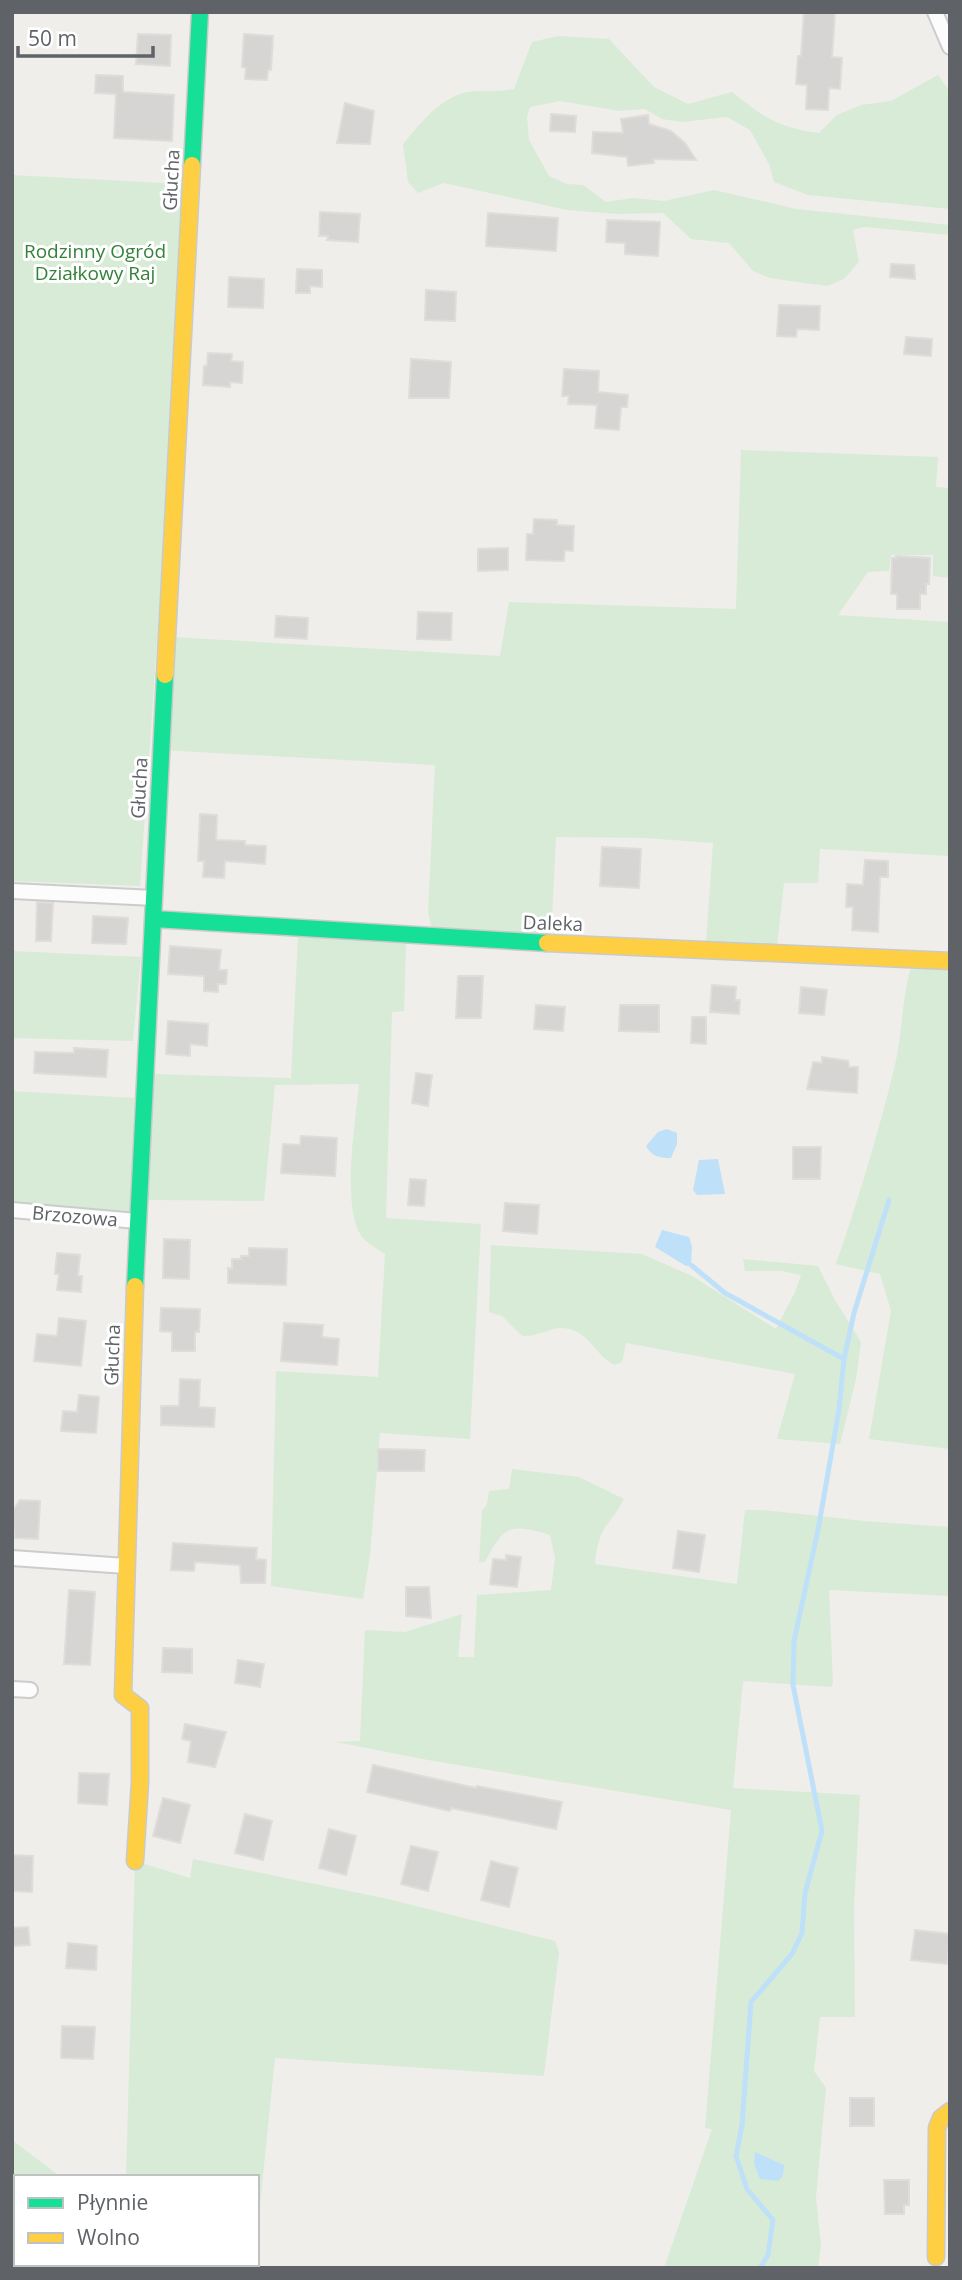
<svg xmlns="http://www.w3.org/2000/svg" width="962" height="2280" font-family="'Open Sans',sans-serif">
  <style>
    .green { fill: #d8ebd6 }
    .water { fill: #bfe0f9 }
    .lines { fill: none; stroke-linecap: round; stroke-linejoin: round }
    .stream { stroke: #bfe0f9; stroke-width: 5 }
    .building { fill: #d6d5d3; stroke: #deddd9; stroke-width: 2 }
    .street-casing { stroke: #cbcccc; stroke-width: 18 }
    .fast-casing { stroke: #cacacb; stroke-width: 19 }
    .slow-casing { stroke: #cacacb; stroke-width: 19 }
    .street { stroke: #fdfcfc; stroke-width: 14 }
    .fast { stroke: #16e098; stroke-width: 16 }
    .slow { stroke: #ffcf43; stroke-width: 16 }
    .rail { stroke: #e4e4e4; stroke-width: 5; stroke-dasharray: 2 9; stroke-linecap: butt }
    .labels { text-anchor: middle; stroke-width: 6; stroke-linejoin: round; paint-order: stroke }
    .street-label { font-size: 19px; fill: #5f6368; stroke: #fff }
    .park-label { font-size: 19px; fill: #348238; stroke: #fff }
  </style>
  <rect width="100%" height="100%" fill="#efeeea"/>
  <path class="green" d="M559 36 609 39 654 87 688 104 732 92C765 118 777 127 819 133L837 115 861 105 891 101 938 75 950 92V209L808 195 774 182 769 164 750 130 727 117 682 122 662 119 645 109 619 111 560 101 530 107 527 117 529 140 549 176 567 184 583 185 606 202 633 198 664 201 714 190 796 209 950 225V235L864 227 853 230 859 262 844 279 828 286 804 283 770 278 753 271 729 243 691 239 663 213 618 214 567 210 444 183 418 193 408 182 403 144C421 123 439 98 468 92 483 90 499 92 514 89L532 42Z
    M12 175 182 184 160 599 140 886 12 881Z
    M741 450 938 457 936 487 950 488V578L933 576V555H891L889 571 868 572 838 615 950 622V856L820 849 818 883H784L777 946 706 943 713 843 646 838 556 837 551 938 432 929 428 912 435 765 162 750 172 637 500 656 509 602 736 609Z
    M298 937 406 944 404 1011 392 1012 386 1218 481 1224 470 1439 380 1433 370 1556 363 1599 271 1586 276 1371 378 1377 385 1254C378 1249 368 1244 363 1238 340 1210 356 1120 359 1084L275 1085 264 1201 148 1200 153 1074 291 1078Z
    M12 951 141 957 133 1041 12 1038Z
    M912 964 950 967V1449L869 1439 891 1311 880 1274 836 1264C858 1200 878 1135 894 1069 903 1035 901 998 912 964Z
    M12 1091 134 1098 130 1215 12 1206Z
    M491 1245 642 1254 692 1276 776 1329 795 1292 801 1275 781 1271H745L743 1259 818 1266 835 1300 861 1342 856 1379 840 1444 777 1439 795 1374 626 1343 622 1362 614 1365C593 1353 588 1328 560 1328 547 1329 536 1337 522 1336L502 1316 489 1312Z
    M512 1469 579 1477 624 1499C618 1510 611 1519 604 1529 598 1539 596 1552 595 1564L737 1584 745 1510H764L864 1521 950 1527V1596L829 1590 833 1683 831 1687 743 1681 733 1788 860 1795 854 1908 855 2017H820L814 2071 826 2088 816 2197 821 2245 818 2268H664L712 2129 705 2128 731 1810 428 1760 336 1742 360 1741 365 1630 405 1632 462 1614 458 1657H474L477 1595 551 1590 555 1558 550 1535C510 1523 504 1525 485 1562H479L482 1511 487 1504 489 1491 509 1489Z
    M193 1859 388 1899 555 1941 559 1952 544 2076 275 2058 257 2234V2177H126L135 1861 190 1878Z
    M12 2140 61 2177H17L12 2172Z
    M12 2210 16 2213V2264H72L76 2268H12Z
    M151 2264H250L249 2268H154Z"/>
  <path class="water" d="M667 1129 677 1133V1144L671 1158C660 1158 652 1157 646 1146L658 1132Z
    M718 1159 725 1194 697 1195 693 1190 699 1160Z
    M662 1230 689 1237 692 1247 691 1265 686 1266 655 1247Z
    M755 2152 784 2165 783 2175 779 2181 760 2179 754 2164Z"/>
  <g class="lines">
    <path class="stream" d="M691 1265 725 1293 844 1359
      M760 2268 768 2255 773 2220 747 2189 736 2156 742 2125 751 2002 792 1954 802 1933 805 1893 822 1831 793 1685 794 1641 818 1530 839 1410 844 1359 854 1313 889 1200"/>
  </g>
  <path class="building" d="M804 12H835L832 57 842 58 840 89 829 88 828 110 806 109 807 85 796 84 798 56H801Z
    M138 34 171 35 170 66 136 64Z
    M244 34 273 36 271 70H268L267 80 245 79 246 68 242 67Z
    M96 75 123 76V92L174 95 172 141 114 138 116 94 95 93Z
    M345 103 374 111 370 144 337 143Z
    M551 114 576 116 575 132 550 131Z
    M648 115 649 124 671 131 685 143 696 160 653 159 654 163 628 166 627 157 592 153 593 132 623 133 621 119Z
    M320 212 360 214 358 242 327 240 328 236H319Z
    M488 213 558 218 556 251 486 246Z
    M607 220 660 222 658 256 625 254V243L606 242Z
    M891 264 914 265 915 279 890 277Z
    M297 269 322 270V287L310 286V293H296Z
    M229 277 264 279 263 308 228 307Z
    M426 290 456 292 455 321 425 320Z
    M779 305 820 306 819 330 797 329 796 337 777 336Z
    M906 337 932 339 931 356 904 354Z
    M208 353 232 354 231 361 243 362 242 383 230 382V387L203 385 204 366H207Z
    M411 359 451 362 449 398H409Z
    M564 369 599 371 598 392 628 395 627 407H621L619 430 595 428 597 405 568 404 569 396H562Z
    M534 519 557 520V525L574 526 573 551 565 550 564 561 526 560 527 534H533Z
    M508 548V570L478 571V549Z
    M896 556 930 558 929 584H926V594H920V609H897V594H891L892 558H896Z
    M418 612 452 613 451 640 417 639Z
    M276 616 308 618 307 639 275 637Z
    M200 814 217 815 216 840 245 841V845L266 846 265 864 225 861 224 878 203 877 204 861H198Z
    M602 847 641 849 639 888 600 886Z
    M865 860 888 861V877H880L878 932 852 930 853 907H846L847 884 863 885Z
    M37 902 53 903 51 941H36Z
    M93 916 128 918 126 944 92 943Z
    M170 946 221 950 219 970H227L226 984H218V992L204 991V976L168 974Z
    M458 976H483L481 1018H456Z
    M712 985 736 987 735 1000H740L739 1014 710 1012Z
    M801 987 827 990 824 1015 799 1013Z
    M536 1005 565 1007 563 1031 534 1029Z
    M620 1005H659V1032L619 1031Z
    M692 1017H706V1044L691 1043Z
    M168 1021 208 1024 207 1046 190 1044V1056L166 1054Z
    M74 1048 108 1050 106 1077 34 1073 35 1052 74 1053Z
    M822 1057 848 1061 849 1067H858L857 1093 807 1089 813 1062 822 1063Z
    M416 1073 432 1075 428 1106 412 1103Z
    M301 1136 337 1138 335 1176 281 1173 283 1144 300 1145Z
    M793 1147H821L820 1179H793Z
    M410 1179 426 1180 424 1206 408 1205Z
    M505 1203 539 1205 537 1234 503 1231Z
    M164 1239 190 1240 189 1279 163 1278Z
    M249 1248 287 1249 286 1285 228 1283V1268L232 1269V1259H241V1256H249Z
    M57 1253 80 1255 78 1276H82L81 1292 57 1290 59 1274H55Z
    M161 1308 200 1309 199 1332H195V1351H172V1332L160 1331Z
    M59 1318 86 1321 81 1366 34 1361 37 1334 57 1336Z
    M284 1323 323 1325 322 1337 339 1339 337 1365 281 1361Z
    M180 1379 200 1380 199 1407 215 1408 214 1427 161 1425V1406H179Z
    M79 1395 99 1397 96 1433 61 1431 63 1411 77 1412Z
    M378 1449 425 1450 424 1471H378Z
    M20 1500 40 1501 38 1539 15 1538 12 1512Z
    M678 1531 705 1535 699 1572 673 1568Z
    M173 1543 257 1548 256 1559 266 1560 265 1583H241L240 1565 195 1562 194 1571 171 1570Z
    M506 1555 521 1557 517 1587 490 1584 493 1559 506 1560Z
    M406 1587H429L431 1618 406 1616Z
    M69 1590 95 1592 90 1665 64 1664Z
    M163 1648 192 1649V1673L162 1672Z
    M238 1660 264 1664 260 1687 235 1683Z
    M185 1724 226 1732 215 1767 188 1762 191 1741 182 1739Z
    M373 1765 476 1788 477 1786 562 1802 556 1829 451 1808 450 1811 367 1792Z
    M79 1773 109 1774 107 1805 78 1803Z
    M163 1798 190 1805 180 1843 153 1836Z
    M245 1814 272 1821 263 1860 235 1853Z
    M329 1829 356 1836 346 1875 319 1868Z
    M411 1846 438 1852 428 1891 401 1884Z
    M12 1855 33 1856 32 1892 12 1891Z
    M491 1861 518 1868 509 1907 481 1900Z
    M28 1927 30 1945 12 1946V1928Z
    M915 1930 950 1934 947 1964 911 1960Z
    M68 1943 97 1946 96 1970 66 1968Z
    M62 2026 95 2027 93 2059 61 2058Z
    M850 2098H874V2126H850Z
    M884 2180H909V2205H904V2214H885Z"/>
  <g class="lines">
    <g class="street-casing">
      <path id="street" d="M935 12 950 47
        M12 891 154 898
        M12 1210 137 1221
        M12 1558 126 1566
        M12 1689 30 1690"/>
    </g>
    <g class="fast-casing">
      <path id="fast" d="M192 165 200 12
        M154 919 547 943
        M135 1286 165 675"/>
    </g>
    <g class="slow-casing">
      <path id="slow" d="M165 675 192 165
        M547 943 950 961
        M135 1861 140 1782V1708L123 1695 135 1286
        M936 2257 937 2128 941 2118 950 2111"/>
    </g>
    <use href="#street" class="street"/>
    <use href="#fast" class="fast"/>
    <use href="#slow" class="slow"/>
    <path class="rail" d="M12 2186 16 2189
      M12 2201 16 2204
      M81 2264 85 2268
      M98 2264 102 2268"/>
  </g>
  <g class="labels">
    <g class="street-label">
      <text transform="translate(171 180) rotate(-87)" y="7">Głucha</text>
      <text transform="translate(139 788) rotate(-87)" y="7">Głucha</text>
      <text transform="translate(553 923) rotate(2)" y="7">Daleka</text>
      <text transform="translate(75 1216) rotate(5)" y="7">Brzozowa</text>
      <text transform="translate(112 1355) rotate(-88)" y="7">Głucha</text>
    </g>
    <g class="park-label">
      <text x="95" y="258">Rodzinny Ogród<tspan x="95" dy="22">Działkowy Raj</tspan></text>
    </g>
  </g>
  <rect width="962" height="2280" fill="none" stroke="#5f6368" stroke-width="28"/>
  <rect x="14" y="2175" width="245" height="91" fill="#ffffff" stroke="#bfc1c3" stroke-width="2"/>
  <rect x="28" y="2198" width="35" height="10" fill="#16e098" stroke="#bfc1c3" stroke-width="2"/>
  <text x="77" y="2210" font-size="21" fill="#5f6368">Płynnie</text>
  <rect x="28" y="2233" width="35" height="10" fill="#ffcf43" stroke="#bfc1c3" stroke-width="2"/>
  <text x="77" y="2245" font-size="21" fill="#5f6368">Wolno</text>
  <path d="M18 46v10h135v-10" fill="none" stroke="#5f6368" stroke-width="3.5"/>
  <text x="28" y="46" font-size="21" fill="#5f6368" stroke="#ffffff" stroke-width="5" paint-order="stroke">50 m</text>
</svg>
